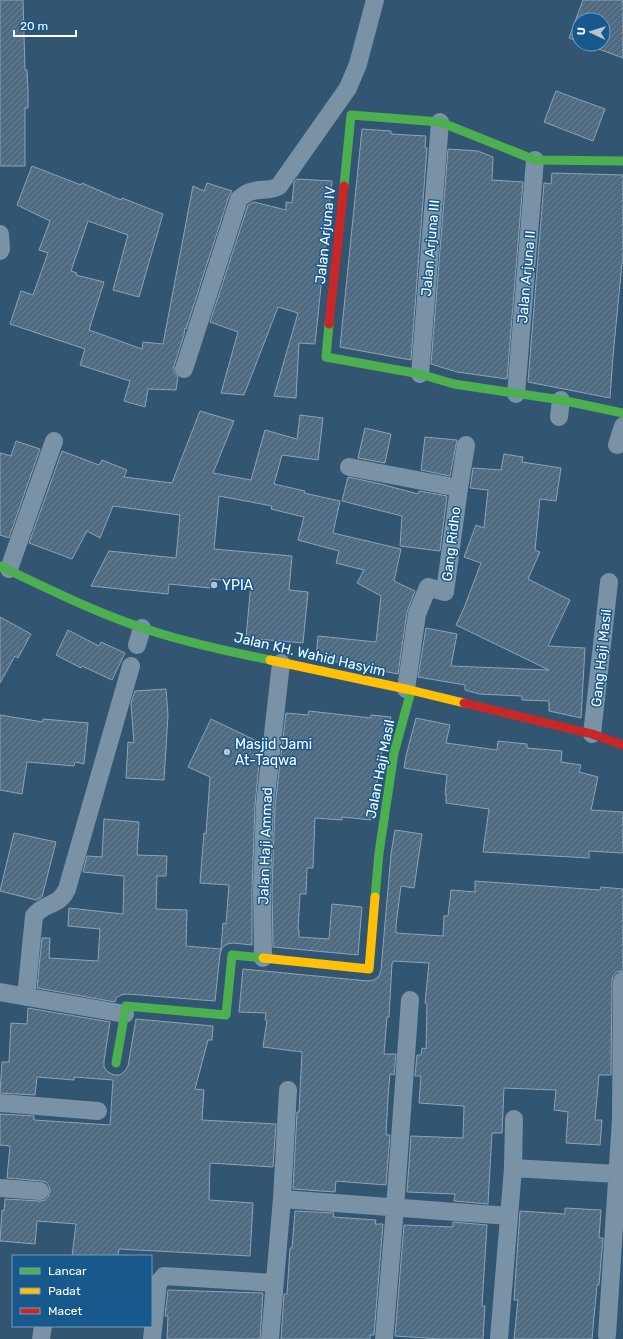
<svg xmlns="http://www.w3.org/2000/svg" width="623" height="1339" font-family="Rubik,sans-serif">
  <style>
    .building { fill: url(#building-hatch); stroke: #8ea3b5 }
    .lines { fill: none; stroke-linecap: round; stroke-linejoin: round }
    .street { stroke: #7992a6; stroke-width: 18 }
    .fast { stroke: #4caf50; stroke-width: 9 }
    .slow { stroke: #ffc107; stroke-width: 9 }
    .jam { stroke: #c62828; stroke-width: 9 }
    .poi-dot { fill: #b7c4ce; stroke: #17588d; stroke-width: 1.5 }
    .labels { text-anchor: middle; stroke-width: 3; stroke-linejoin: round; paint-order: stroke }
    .street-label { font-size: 14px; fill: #fff; stroke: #17588d }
    .poi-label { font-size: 14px; fill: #fff; stroke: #17588d; text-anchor: start }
  </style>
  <defs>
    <pattern id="building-hatch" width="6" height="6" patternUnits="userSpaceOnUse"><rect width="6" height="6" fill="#4f6b82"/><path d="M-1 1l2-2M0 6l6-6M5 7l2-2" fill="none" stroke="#698195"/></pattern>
  </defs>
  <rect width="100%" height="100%" fill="#325572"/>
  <path class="building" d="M0 0H23L25 70H27L28 90V108H25V166H0Z
    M583 0H623V58L585 44H603V20H579V42L569 38Z
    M556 91 605 109 593 141 544 122Z
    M362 129 391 131V134L426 136 425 148H427L411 360 340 347Z
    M448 149 478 151 493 157 492 180 523 182 507 379 457 372 431 364Z
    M32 166 81 185 82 183 121 200 122 198 163 214 139 297 113 290 128 235 88 221 71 271 77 273 76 275 104 282 89 330 142 349 143 342 163 344 193 186 204 191 207 183 232 191 229 196 186 329 185 328 184 335 174 366V372L178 377 176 390 148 389 145 407 124 401 130 381 80 365 85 349 10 324 21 291 33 295 48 253 39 250 50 221 17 205Z
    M552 173 623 175V263H622L613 356 610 398 528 382 544 183 551 184Z
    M297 179 332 181 315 344 299 343 296 398 274 396 298 313 278 307 244 395 221 393 238 332 210 322 248 205 254 202 286 210V202L292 203 294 182Z
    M200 411 234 421 213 473 251 480 265 430 297 439 300 415 323 418 318 460 282 455 274 484 305 491 304 493 340 501 333 533 401 549 394 581 415 591 407 612 398 674 316 658 318 636 376 642 381 596 357 583 364 570 336 563 339 551 298 540 304 517 271 509 272 506 219 496 214 549 292 556 289 590 308 592 303 643 246 638 251 583 211 579 210 588 169 584 168 594 91 586 109 551 176 558 180 515 113 506 100 538 87 531 72 559 29 543 62 451 99 465 102 460 127 470 124 477 172 483Z
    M365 428 391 434 385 463 358 458Z
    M425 437 457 440 450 476 421 470Z
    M16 441 40 449 9 538 0 535V453L11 456Z
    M504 454 523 457 522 462 561 468 556 501 540 499 535 550 540 552 528 579 570 600 548 646 585 648 581 718 549 711V701L522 700V696L479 694 465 690V685L418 677 426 628 457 634 451 666 549 670 456 625 464 608 481 563 464 557 476 525 484 528 488 490 470 488 473 468 501 470Z
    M348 477 381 484 418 494 419 491 447 496 440 551 400 546 402 516 342 501Z
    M0 617 31 634 18 658 15 656 0 683Z
    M68 630 99 646 101 642 125 653 112 680 82 666 81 668 56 655Z
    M166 689 168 715 164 780 126 778 128 742 134 743 131 703 135 691Z
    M309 711 371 718V715L391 717 382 751 371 820 342 817V820L315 818 313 868H307L306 894H300L298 930H299V937L329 939 332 904 362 907 358 955 273 947 272 889 275 806 286 713 308 715Z
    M0 715 43 722V719L88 723 84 764 75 762 74 766 27 762 22 794 0 790Z
    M416 718 450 725 446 743 497 750 498 741 527 744V748L562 751 561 762 581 765 579 772 598 777 591 810 623 812V853L589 851V858L483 852 489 809 446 803V794H445L447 775 404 768 406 756Z
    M211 719 261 743 255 805 252 889V945L233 943 227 944 222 948 220 954 215 1001 127 994 121 995 116 998 115 1002 37 988 42 938H50L49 958 98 961 100 929 68 926 69 908 123 914 124 876 83 872 87 856 102 857 104 819 139 822 137 855 167 856 166 876H157L156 909 187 910 186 946 221 949 223 923 226 924 229 885 200 883 204 833 206 834 210 777 188 767Z
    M395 830 422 834 414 888 401 886 396 925V933L443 936 444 916H448L451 890 475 892V881L600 890 601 887 623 889V971L616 972 613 976 612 981 611 1075H599L597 1097 595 1120H602L600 1145 566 1143 568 1112 554 1110 556 1090 504 1088 502 1133H492L488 1204 454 1201 455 1194 407 1192 411 1136 463 1138 464 1106 419 1103 421 1076H415L417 1055H421L422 1048 426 1049 427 1004 425 1003 429 963 393 961V963H392L389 1017H387L384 1054H396L394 1075 390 1074 388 1098 386 1135H390L386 1185 336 1181 335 1192 293 1189 297 1112H299L302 1052 263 1047 267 1020H265L266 1013 239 1012 243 969 368 981 374 980 379 976 381 970 391 854Z
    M14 833 56 842 42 897 36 900 0 891Z
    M28 1008 110 1022 104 1061V1067L108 1072 114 1075H120L125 1071 128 1066 136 1019 213 1026 212 1040H208L195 1089 204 1090 202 1120 276 1124 273 1167 210 1163 209 1200 253 1203 250 1256 119 1249 118 1256H72L76 1224 37 1221 35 1244 0 1241 2 1210 4 1211 5 1199 40 1201 45 1200 48 1197 50 1191 49 1186 46 1182 41 1181 7 1178 10 1146 0 1145V1114L34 1116V1120L110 1125 113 1080 74 1077V1080L37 1077 35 1095 0 1093 2 1062H9L11 1023 27 1024Z
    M565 1208 601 1210 599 1238H603L599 1285H597L592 1339H514L518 1300H514L520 1211 565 1214Z
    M295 1211 334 1213 333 1217 376 1220 375 1224H383L374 1335H370V1339H281L284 1294H287L290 1248H292Z
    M453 1222 487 1225 482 1306H485L483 1339H441L395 1336 404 1225 453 1227Z
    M168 1290 263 1293 260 1339H167L168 1316H165Z"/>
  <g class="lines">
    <path class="street" d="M0 234 1 249 0 251
      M184 369 239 199C243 196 246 193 250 192 260 188 269 192 279 186L348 88 358 64 375 0
      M420 374 440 122
      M516 394 535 160
      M559 417 561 400
      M617 445 623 426
      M349 467 459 488
      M9 569 54 441
      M137 645 142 628
      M406 689 417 614 428 587 445 592 459 488 466 445
      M592 734 609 582
      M263 958 262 889 265 805 281 663
      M0 992 125 1014
      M26 997 34 916C44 902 59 907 67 889L131 666
      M0 1103 98 1111
      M513 1168 617 1174
      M0 1188 40 1191
      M282 1199 509 1216
      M607 1335 621 1119 622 981
      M41 1339 43 1326
      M152 1339 158 1283 164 1276 274 1283
      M270 1339 282 1199 288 1090
      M384 1339 395 1208 410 1000
      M499 1339 513 1168 514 1119"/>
    <path class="fast" d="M344 186 351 115 440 122 535 160 623 161
      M329 324 326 357 420 374 454 384 561 400 623 413
      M0 566C47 588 94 612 143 628 184 642 227 651 270 660
      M375 897 379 853 394 753 411 691
      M116 1063 126 1006 226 1015 232 955 263 958"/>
    <path class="slow" d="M270 660 406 689 464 703
      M263 958 369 969 375 897"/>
    <path class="jam" d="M329 324 344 186
      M464 703 592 734 623 745"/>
  </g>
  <g class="poi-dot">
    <circle cx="214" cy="585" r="4"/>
    <circle cx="227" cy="752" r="4"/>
  </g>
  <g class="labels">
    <g class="street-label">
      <text transform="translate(325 235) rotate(-84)" y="5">Jalan Arjuna IV</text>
      <text transform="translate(430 248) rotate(-85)" y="5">Jalan Arjuna III</text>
      <text transform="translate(526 277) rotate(-85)" y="5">Jalan Arjuna II</text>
      <text transform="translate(451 544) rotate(-83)" y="5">Gang Ridho</text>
      <text transform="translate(310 654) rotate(13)" y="5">Jalan KH. Wahid Hasyim</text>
      <text transform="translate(601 658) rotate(-84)" y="5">Gang Haji Masil</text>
      <text transform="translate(380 769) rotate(-79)" y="5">Jalan Haji Masil</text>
      <text transform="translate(265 846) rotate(-88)" y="5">Jalan Haji Ammad</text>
    </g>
    <g class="poi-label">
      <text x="222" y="590">YPIA</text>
      <text x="235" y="749">Masjid Jami<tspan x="235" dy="16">At-Taqwa</tspan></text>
    </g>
  </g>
  <rect x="12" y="1255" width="140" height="72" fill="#17588d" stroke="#749bbb"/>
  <rect x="20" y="1268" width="20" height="6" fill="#4caf50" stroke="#749bbb"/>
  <text x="48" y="1275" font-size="12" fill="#ffffff">Lancar</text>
  <rect x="20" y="1288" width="20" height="6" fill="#ffc107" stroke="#749bbb"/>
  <text x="48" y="1295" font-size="12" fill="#ffffff">Padat</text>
  <rect x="20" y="1308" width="20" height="6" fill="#c62828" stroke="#749bbb"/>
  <text x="48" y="1315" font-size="12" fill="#ffffff">Macet</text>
  <g transform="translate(591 32) rotate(274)"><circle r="19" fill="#17588d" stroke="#749bbb"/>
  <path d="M0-3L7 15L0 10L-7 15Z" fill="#b7c4ce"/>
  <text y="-6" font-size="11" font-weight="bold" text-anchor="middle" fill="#ffffff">U</text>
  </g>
  <path d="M14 30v6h62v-6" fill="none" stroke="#ffffff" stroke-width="2"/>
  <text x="20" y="30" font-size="12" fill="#ffffff" stroke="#17588d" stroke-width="3" paint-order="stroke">20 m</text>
</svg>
